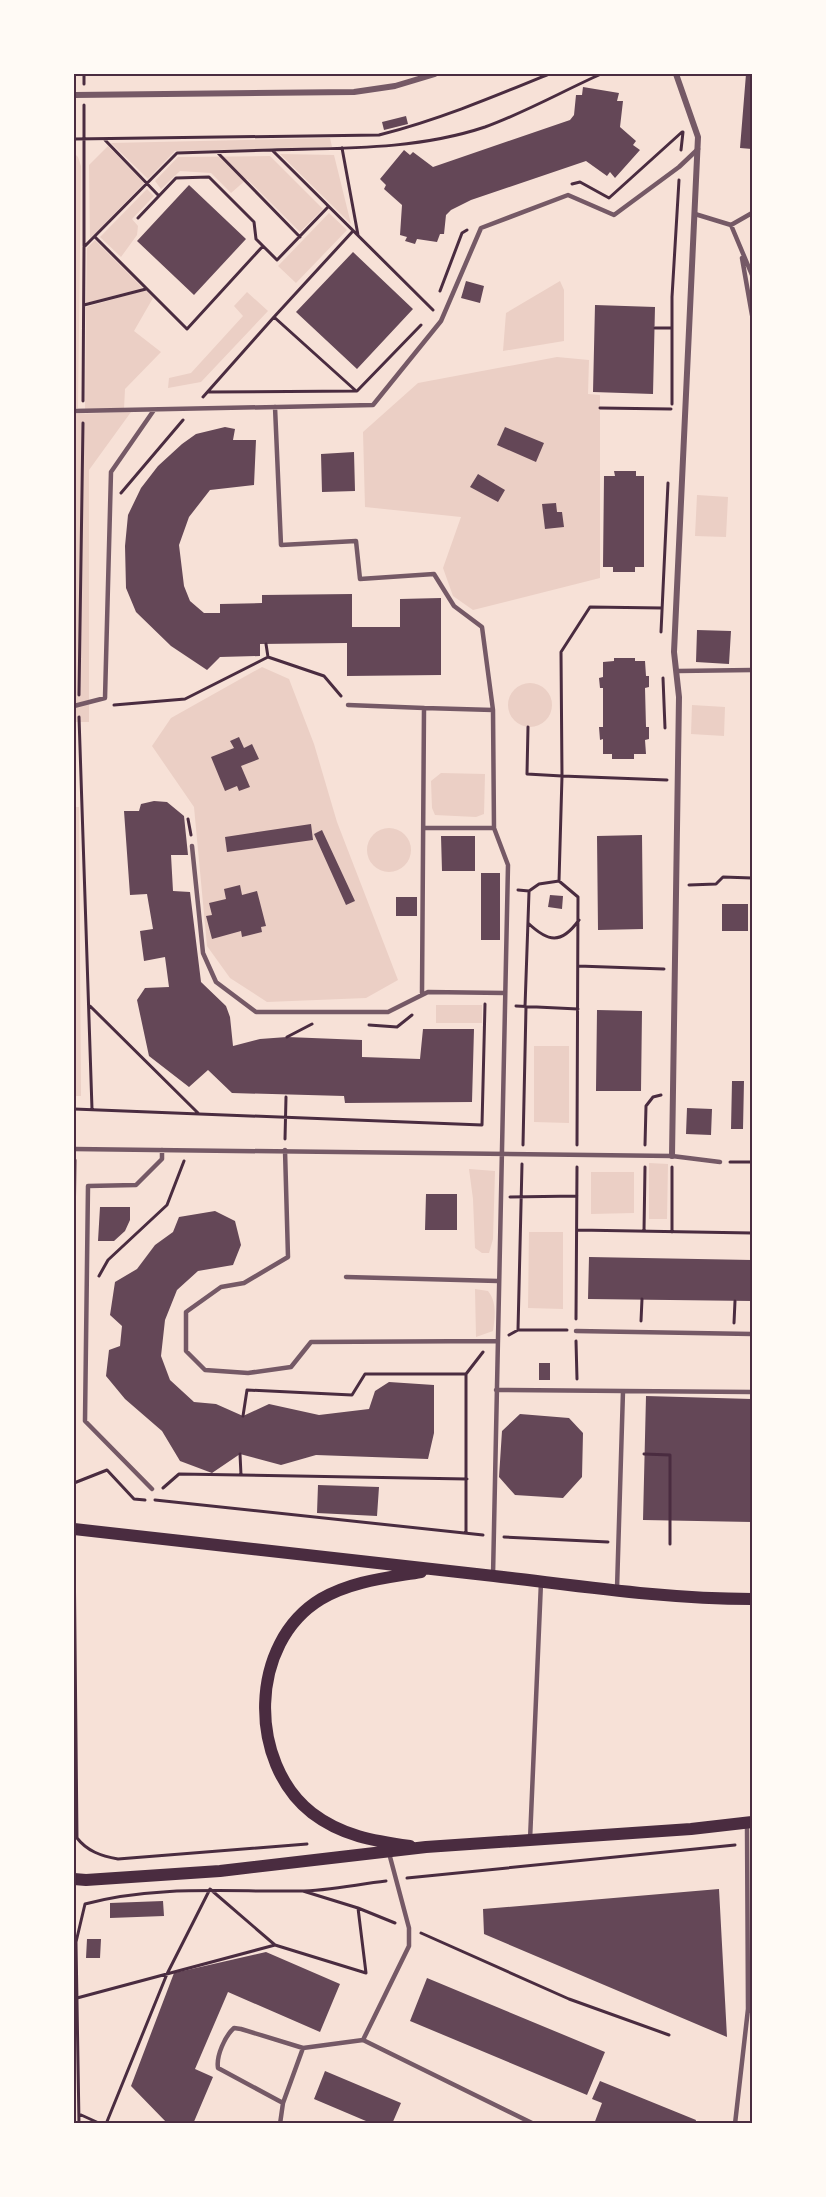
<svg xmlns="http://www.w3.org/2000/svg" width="826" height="2197" font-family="'Nunito Sans',sans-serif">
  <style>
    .green { fill: #ebcfc5 }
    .building { fill: #644757 }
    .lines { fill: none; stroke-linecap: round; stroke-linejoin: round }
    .path { stroke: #4a2c40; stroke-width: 3 }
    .service { stroke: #755966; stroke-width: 4.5 }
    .minor { stroke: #755966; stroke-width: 6 }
    .secondary { stroke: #4a2c40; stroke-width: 12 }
    .neatline { fill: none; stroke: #4a2c40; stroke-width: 2 }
  </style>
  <rect width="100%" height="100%" fill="#f7e1d7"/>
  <path class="green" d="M330 138 332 147 175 151 148 179 111 143Z
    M108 146 144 183 90 239 89 165Z
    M74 153 78 157 81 166 78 408H74Z
    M280 154 334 155 351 224Z
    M270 156 323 209 300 232 247 179 231 193 211 173 180 171 161 189 155 181 178 157Z
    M147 189 154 196 132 219 138 226 137 235 121 257 100 237Z
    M329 213 347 230 296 283 278 266Z
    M95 240 143 288 86 303 87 248Z
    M560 281 564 290V341L503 351 506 313Z
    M146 290 153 298 134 331 161 352 125 389 124 409H85L86 307Z
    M247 292 268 311 201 382 168 388 169 378 191 373 243 316 234 306Z
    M557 357 589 360 588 394 600 395V578L473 610 453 596 443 568 461 517 365 507 363 432 418 383Z
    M131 412 89 470V722H74V414Z
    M697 495 728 497 726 537 695 536Z
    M262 667 289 679 314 744 337 822 398 980 366 998 267 1002 230 978 207 946 194 807 152 746 171 718Z
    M508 705a22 22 0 1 1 44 0a22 22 0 1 1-44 0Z
    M692 705 725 707 724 736 691 734Z
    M441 773 485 774 484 814 476 817 435 815 432 808 431 781Z
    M74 807H79L81 1096H74Z
    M367 850a22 22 0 1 1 44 0a22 22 0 1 1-44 0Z
    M436 1005H482V1023H436Z
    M534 1046H569V1123L534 1122Z
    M649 1163 668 1164 667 1219H649Z
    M469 1169 495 1171 493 1239 489 1253H482L475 1248 473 1199Z
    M591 1172H634V1213L591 1214Z
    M529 1232H563V1309L528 1308Z
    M475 1289 488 1291C497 1302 495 1317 493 1331L476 1337Z"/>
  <path class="building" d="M746 74H752V149L740 148Z
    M583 87 619 93 617 101H623L620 127 636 141 633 145 640 150 615 178 610 172 607 176 586 161 471 200 451 210 446 215 444 234H440L437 242 417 239 415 244 405 241 407 237 400 235 402 205 384 189 386 185 380 179 404 150 410 155 413 152 433 167 570 120 574 115 576 95H582Z
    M406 116 408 124 384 130 382 122Z
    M189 185 246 239 194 295 137 241Z
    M353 252 413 309 357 369 296 312Z
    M466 281 484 286 480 303 461 298Z
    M595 305 655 307 653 394 593 392Z
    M225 427 235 429 233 440H256L254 485 210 490 189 517 179 545 184 586 190 601 204 613H220V604L262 603V595L352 594V627H400V599L441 598V675L347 676V643L260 644V656L220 657 207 670 171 646 136 612 126 588 125 546 128 515 141 488 158 466 182 444 196 434Z
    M505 427 544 443 536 462 497 445Z
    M354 452 355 491 322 492 321 454Z
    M614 471H636V476H644V567H635V572H613V567H603L604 476H615Z
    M478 474 505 490 498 502 470 487Z
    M556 503 557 512H562L564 527 545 529 542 504Z
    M697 630 731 631 729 664 696 662Z
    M614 658H635V661H645L646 676H649V687L645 688 646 727H649V739L645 740 646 754H634V759H612V754H603V739L600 740 599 727H603V688H600L599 678 603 677V662L614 661Z
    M239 737 244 748 252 744 259 759 241 766 250 787 239 791 237 786 225 791 211 757 234 748 230 741Z
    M154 801 167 802 184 816 188 855H171L173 891 190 892 201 982 226 1006 230 1017 233 1046 260 1039 287 1037 362 1040V1057L420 1059 423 1029H474L472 1102 345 1103 344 1096 232 1093 208 1070 189 1087 149 1056 137 1000 145 988 169 987 165 957 144 961 140 931 153 929 147 894 130 895 124 811H139L141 804Z
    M311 824 313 840 227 852 225 837Z
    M322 830 355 901 346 905 314 834Z
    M642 835 643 929 598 930 597 836Z
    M441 836H475V871H442Z
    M481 873H500V940H481Z
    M240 885 242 895 257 891 266 926 261 927 262 932 242 937 241 931 212 939 206 916 212 915 209 903 226 899 224 889Z
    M550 895 563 896 562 909 548 907Z
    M396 897H417V916H396Z
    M722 904H748V931H722Z
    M597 1010 642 1011 641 1091H596Z
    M732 1081H744L743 1129H731Z
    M687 1108 712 1109 711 1135 686 1134Z
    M426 1194H457V1230H425Z
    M100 1207H130V1220L125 1231 114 1241H98Z
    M215 1211 235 1221 241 1245 233 1265 198 1271 177 1290 165 1320 161 1356 170 1380 194 1402 216 1404 243 1416 269 1404 319 1415 369 1409 375 1391 389 1382 434 1385V1433L428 1459 316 1455 281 1465 240 1454 212 1473 180 1461 162 1431 125 1399 106 1376 109 1350 120 1346 122 1326 110 1315 115 1282 137 1269 155 1245 173 1232 179 1217Z
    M589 1257 752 1260V1301L588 1299Z
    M539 1363H550V1380H539Z
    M646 1396 752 1399V1522L643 1520Z
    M520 1414 569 1418 583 1433 582 1477 563 1498 515 1495 499 1477 502 1431Z
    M318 1485 379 1487 377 1516 317 1513Z
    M719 1889 727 2037 484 1934 483 1909Z
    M163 1901 164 1916 110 1918V1903Z
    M87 1939H101L100 1958H86Z
    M266 1952 340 1984 320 2032 228 1992 195 2069 213 2077 193 2124H168L131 2086 174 1973Z
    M427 1978 605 2052 587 2095 410 2021Z
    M325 2071 401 2103 392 2124H373L314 2099Z
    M600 2081 696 2120 695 2124H594L602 2103 592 2099Z"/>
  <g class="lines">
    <path class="path" d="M84 74V84
      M74 139 379 135C438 120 493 97 549 74
      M104 139 159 196
      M342 148 358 235
      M272 150C343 148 416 150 485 127 524 113 563 91 601 74
      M681 150 683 132
      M217 152 300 237
      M572 184 580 182 609 198 682 132
      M138 218 176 178 209 177 254 222 256 239 277 260 328 207
      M353 231 274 317 355 390
      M95 237 187 329 263 246
      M84 246V105
      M440 291 462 233 467 230
      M84 305 146 289
      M655 328H672
      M208 392 357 391 421 325
      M203 397 274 317
      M83 401 84 247 177 153 272 150 433 310
      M672 404V297L679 180
      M600 408 671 409
      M121 493 183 420
      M661 632 668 483
      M268 657 324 676 341 696
      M663 678 665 728
      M79 695 83 423
      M114 705 185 699 268 657 266 644
      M79 717 92 1109
      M528 727 527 774 562 776 561 652 590 607 662 608
      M188 819 191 835
      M559 881 562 776 667 780
      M689 885 716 884 723 877 752 878
      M518 890 529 891 539 884 559 881 578 897 577 1145
      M528 923C548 942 561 945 579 920
      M578 966 664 969
      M90 1006 198 1113
      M516 1006 578 1009
      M525 1007 529 892
      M369 1025 397 1027 412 1015
      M287 1037 312 1024
      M74 1109 482 1125 485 1004
      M285 1139 286 1097
      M523 1145 526 1007
      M645 1145 646 1106 653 1097 661 1095
      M730 1162H752
      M510 1197 577 1196
      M577 1230 752 1233
      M644 1231 645 1167
      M672 1232V1167
      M74 1234 75 1160
      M99 1276 108 1260 167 1205 184 1161
      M576 1319 577 1167
      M641 1321 642 1299
      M734 1323 735 1301
      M518 1330 522 1164
      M509 1335 518 1330H567
      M576 1341 577 1379
      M243 1416 247 1390 352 1395 365 1374H466
      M240 1454 241 1475
      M644 1454 670 1455V1544
      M74 1483 107 1470 134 1499 145 1500
      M163 1488 179 1474 467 1479
      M155 1500 483 1535
      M466 1533V1374L483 1352
      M504 1537 608 1542
      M74 1542 77 1838C87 1851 101 1856 118 1859L307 1844
      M407 1878 735 1845
      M358 1908 395 1923
      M421 1933 569 1999 669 2035
      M77 1998 275 1945
      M79 2114 101 2124
      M79 2124 76 1942 85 1904C155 1885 228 1892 299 1891 328 1891 358 1884 386 1881
      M106 2124 167 1974 210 1889 275 1945 366 1973 358 1908 303 1891"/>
    <path class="service" d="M752 213 731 225 752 275
      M695 214 731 225
      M742 258 752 315
      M275 407 281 545 356 541 360 579 434 574 454 606 482 627 493 710 494 828 508 865 493 1576
      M74 411 373 405 441 321 481 228 568 195 614 215 679 167 698 149
      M678 671 752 670
      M348 705 424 708
      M74 706 105 698 111 472 154 410
      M424 828H494
      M192 846 203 953 216 982 256 1012H388L428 992 505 993
      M422 993 424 708 493 710
      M74 1149 672 1156 720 1162
      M285 1150 288 1257 244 1283 221 1287 186 1312V1351L205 1370 248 1373 291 1367 311 1342 497 1341
      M346 1277 498 1281
      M576 1331 752 1334
      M496 1390 623 1391 617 1589
      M623 1391 752 1392
      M152 1489 85 1421 88 1186 136 1185 162 1159V1150
      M747 1824 748 2009 752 2011
      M530 1840 541 1582
      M389 1853 409 1928V1946L363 2040 534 2124
      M283 2103 303 2048
      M280 2124 283 2103 218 2068C216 2056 225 2036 234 2028L241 2029 303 2048 363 2040
      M735 2124 748 2009"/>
    <path class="minor" d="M74 95 354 92 395 86 435 74
      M672 1156 679 697 674 652 698 137 676 74"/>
    <path class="secondary" d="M74 1529C214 1544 354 1559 494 1576 581 1586 665 1599 752 1599
      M410 1846C374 1841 342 1836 312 1813 248 1763 248 1643 321 1599 352 1581 386 1578 421 1572
      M74 1879 86 1880 220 1871 426 1847 691 1829 752 1822"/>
  </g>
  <rect width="826" height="2197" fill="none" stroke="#fffaf5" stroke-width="150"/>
  <rect x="75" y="75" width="676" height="2047" class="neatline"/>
</svg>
